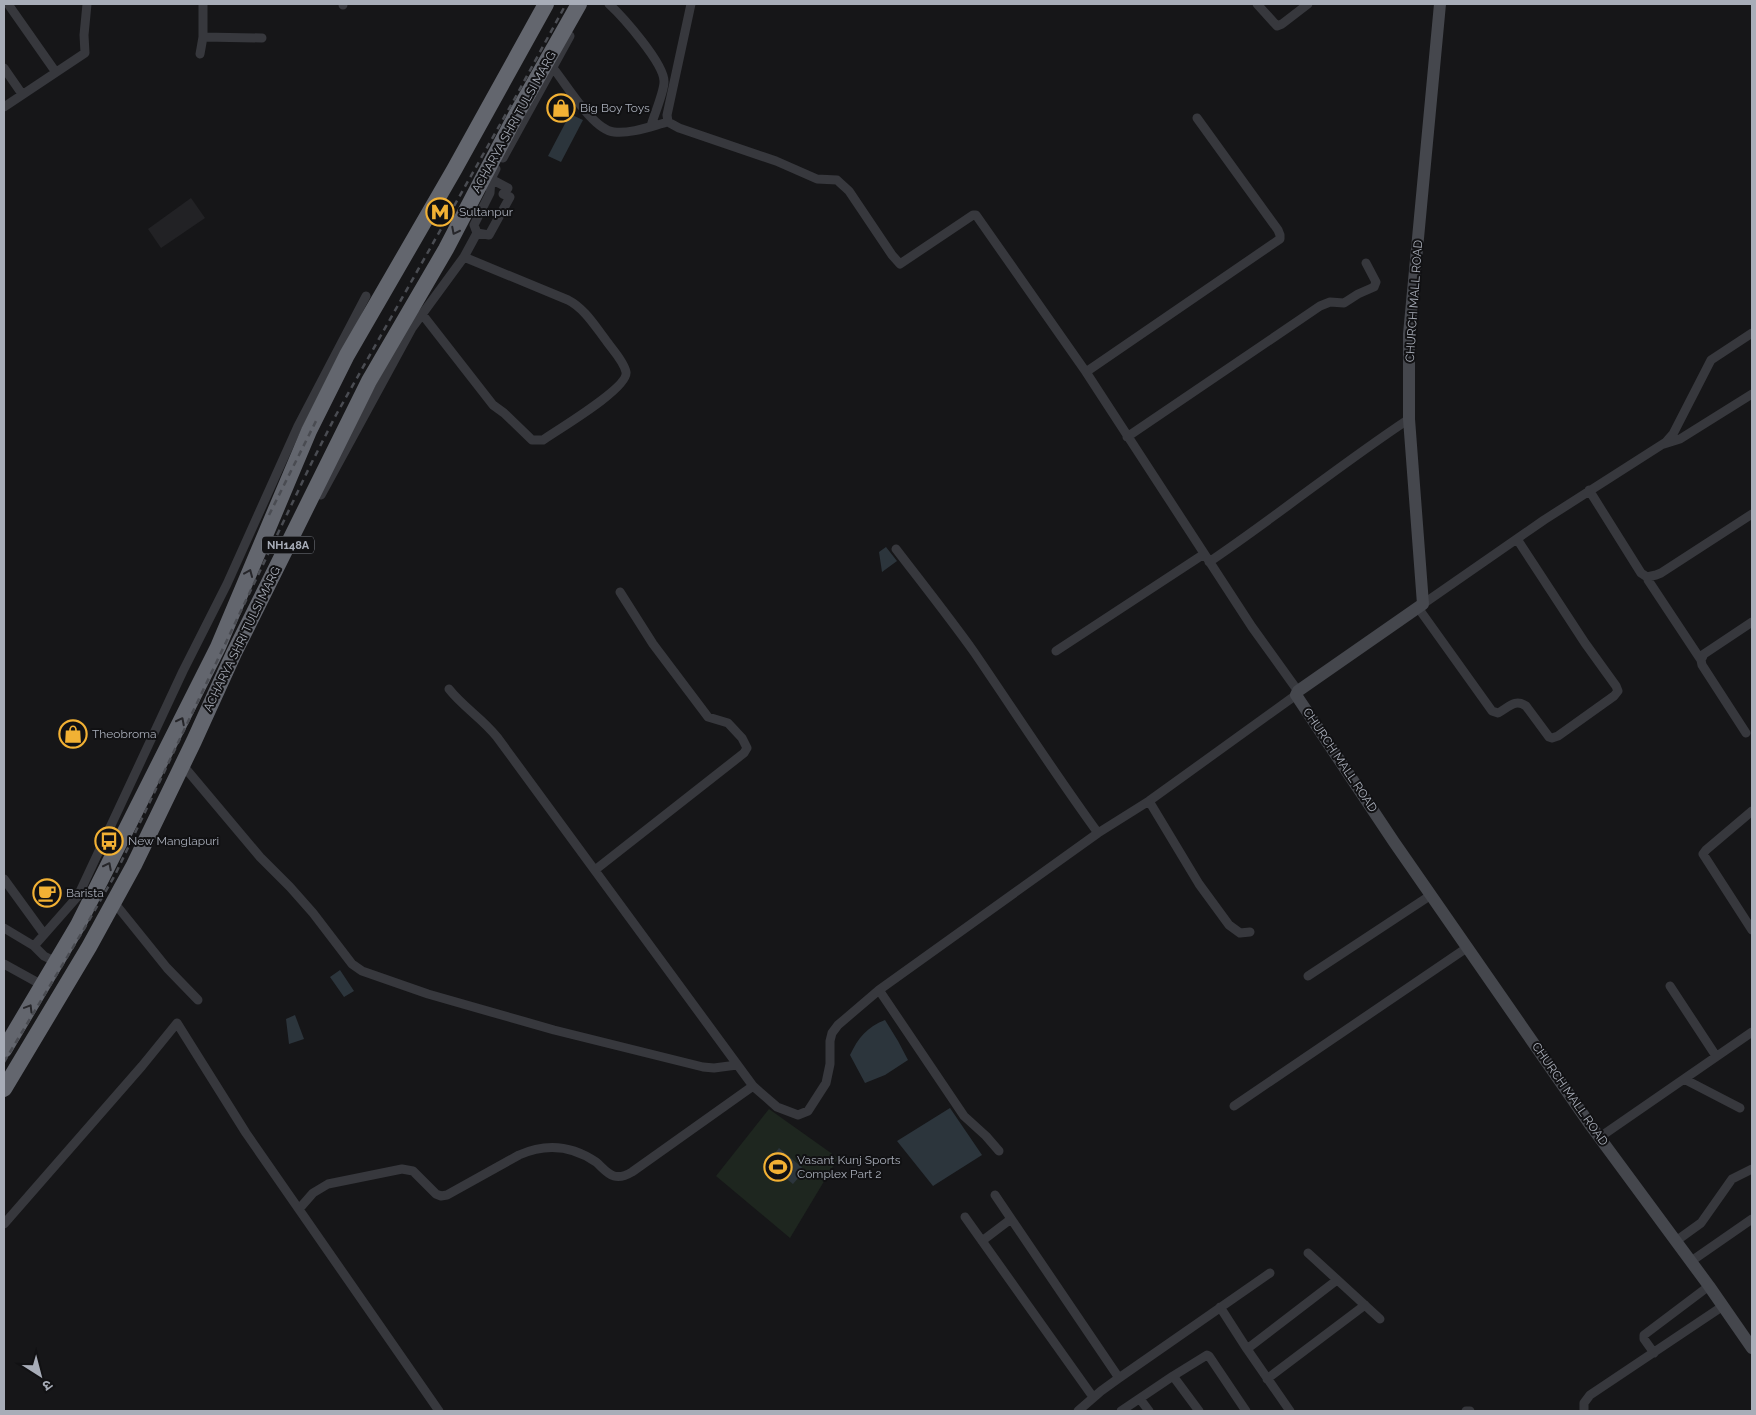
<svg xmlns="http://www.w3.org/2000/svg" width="1756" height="1415" font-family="Raleway,'Noto Sans Devanagari',sans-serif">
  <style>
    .built { fill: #222225 }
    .green { fill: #1e261f }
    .water { fill: #2c353c }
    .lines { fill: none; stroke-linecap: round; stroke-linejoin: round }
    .street { stroke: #37383d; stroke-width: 9 }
    .secondary { stroke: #45474d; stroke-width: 12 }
    .highway { stroke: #63666e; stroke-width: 16 }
    .rail { stroke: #4a4c52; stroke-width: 2.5; stroke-dasharray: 6 5; stroke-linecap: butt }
    .oneway { stroke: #26262a }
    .labels { text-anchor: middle; stroke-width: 4; stroke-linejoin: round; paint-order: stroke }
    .shield { fill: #111113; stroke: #7b7e86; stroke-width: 1 }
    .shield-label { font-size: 11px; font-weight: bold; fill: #a8adb8 }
    .poi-label { font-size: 12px; fill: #a8adb8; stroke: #111113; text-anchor: start }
    .street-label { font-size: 12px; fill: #a8adb8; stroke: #111113 }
  </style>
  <rect width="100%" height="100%" fill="#161618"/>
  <path class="built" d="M191 198 205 218 161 248 148 229Z"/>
  <path class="green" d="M769 1109 838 1158 790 1238 716 1176Z"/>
  <path class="water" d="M570 114 583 120 561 162 548 156Z
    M886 547 897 561 882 572 879 552Z
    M340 970 354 991 344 997 330 977Z
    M295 1015 304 1039 289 1044 286 1019Z
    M885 1020 898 1041 908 1060 885 1075 865 1083 850 1055C858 1038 867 1027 885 1020Z
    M950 1108 982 1155 933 1186 897 1141Z
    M779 1148 805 1170 793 1184 767 1163Z"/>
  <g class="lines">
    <path class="street" d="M8 4 55 71
      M609 4C622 16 665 64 664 82 664 92 654 115 651 126
      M691 4 667 115 668 122 679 128 776 161 817 179 837 180 849 191 892 255 900 264 973 215H976L1086 372 1252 627 1298 691
      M1257 4 1277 26 1282 24 1308 4
      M343 5V4
      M203 37 262 38
      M200 54 203 37V4
      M4 68 22 94
      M553 68C567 85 593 130 614 132 631 134 652 126 668 122
      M4 107 85 53 84 35 87 4
      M503 158 570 36
      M477 233 474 225 490 193 491 179
      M422 314 493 405 504 413 532 440H543C557 430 629 388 626 372 624 361 611 348 605 339 595 326 584 308 568 300L464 257
      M1086 372 1280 239V235L1278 230 1197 118
      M1127 437 1320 306 1330 302 1344 303 1358 294 1374 287 1376 282 1366 263
      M1664 444 1680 439 1752 394
      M1589 490 1641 573 1647 577 1656 575 1661 573 1752 514
      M321 495 412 328 464 257 477 233 489 235 510 197 503 194 508 188 491 179 496 169
      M896 549C922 583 949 617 974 652 1015 712 1055 774 1098 833
      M1209 562C1277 516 1341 464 1409 419
      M1648 580 1701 660
      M1423 604 1544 520 1666 442 1673 434 1711 360 1752 333
      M1419 609 1492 711 1498 713C1508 708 1515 698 1526 706L1549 737 1552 738 1558 736 1614 696 1618 691 1616 686 1585 643 1517 539
      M1056 651 1204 554
      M449 689C463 707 482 718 497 737L753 1086 777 1107 798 1115 808 1111 826 1083 830 1064V1041L832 1033 838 1025 879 990 1098 833 1149 801 1296 695
      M1746 733 1702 665 1701 660 1704 654 1752 622
      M186 769 260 857 290 887 313 913 352 964 362 971 428 994 554 1030 703 1067 714 1068 737 1065
      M1149 801 1199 884 1229 925 1240 933 1250 932
      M1752 811 1706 850 1703 854 1752 930
      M595 870 744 753 747 748 742 738 728 723 708 717 653 644 620 592
      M4 879 44 934
      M117 906 167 968 198 1000
      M4 928 34 946 44 956 56 962
      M34 946 78 896 183 671 227 584 298 426 366 296
      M4 964 42 985
      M1308 976 1431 895
      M1670 986 1716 1056
      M879 990 964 1116 986 1136 999 1151
      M1684 1079 1740 1108
      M1234 1106 1468 947
      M1600 1137 1752 1032
      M995 1195 1119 1378
      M299 1209 313 1193 328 1184 402 1169 413 1171 436 1194 441 1196 447 1195 519 1155C546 1143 571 1145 596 1162 601 1166 607 1174 614 1176 621 1178 627 1175 632 1172L753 1086
      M965 1217 1093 1397
      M4 1224 142 1066 177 1023 246 1133 439 1411
      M982 1241 1011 1219
      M1676 1241 1701 1223 1732 1179 1752 1169
      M1308 1253 1380 1319
      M1690 1262 1752 1219
      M1220 1307 1247 1349 1290 1411
      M1247 1349 1337 1280
      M1654 1353 1644 1339V1335L1709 1286
      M1173 1376 1199 1411
      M1267 1379 1365 1305
      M1140 1399 1149 1411
      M1078 1411 1101 1391 1119 1378 1270 1273
      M1121 1411 1173 1376 1207 1355 1209 1356 1246 1411
      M1466 1411H1470
      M1584 1411V1403L1590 1395 1723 1306"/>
    <path class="secondary" d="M1440 4 1409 334V419L1423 604 1298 691 1296 695 1394 842 1591 1126 1709 1286 1752 1348"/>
    <path class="highway" d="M4 1050 78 925 218 647 309 431 347 355 454 170 546 4
      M4 1089 89 947 134 865 194 741 234 653 369 381 446 249 516 115 579 4"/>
    <path class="rail" d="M269 515 316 421
      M4 1062 84 929 115 875 310 466 336 415 515 98 566 4"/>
  </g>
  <defs><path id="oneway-chevron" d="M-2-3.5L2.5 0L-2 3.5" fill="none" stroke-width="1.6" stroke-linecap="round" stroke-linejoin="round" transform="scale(1.25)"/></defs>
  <g class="oneway">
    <use href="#oneway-chevron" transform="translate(455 231) rotate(117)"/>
    <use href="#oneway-chevron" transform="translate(249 573) rotate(-67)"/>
    <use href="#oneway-chevron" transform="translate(181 721) rotate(-63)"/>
    <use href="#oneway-chevron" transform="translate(108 866) rotate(-63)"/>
    <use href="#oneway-chevron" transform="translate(29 1008) rotate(-59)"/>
  </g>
  <defs>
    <g id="shop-ring" transform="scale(1.4375)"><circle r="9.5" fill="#111113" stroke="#f2b134" stroke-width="1.5"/><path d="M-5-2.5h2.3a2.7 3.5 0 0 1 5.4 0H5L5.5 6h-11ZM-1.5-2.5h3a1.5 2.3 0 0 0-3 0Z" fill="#f2b134"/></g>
    <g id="metro-ring" transform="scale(1.4375)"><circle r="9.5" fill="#111113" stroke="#f2b134" stroke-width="1.5"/><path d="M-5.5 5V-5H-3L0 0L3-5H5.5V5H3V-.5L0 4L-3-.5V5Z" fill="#f2b134"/></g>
    <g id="bus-ring" transform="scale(1.4375)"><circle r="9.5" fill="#111113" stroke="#f2b134" stroke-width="1.5"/><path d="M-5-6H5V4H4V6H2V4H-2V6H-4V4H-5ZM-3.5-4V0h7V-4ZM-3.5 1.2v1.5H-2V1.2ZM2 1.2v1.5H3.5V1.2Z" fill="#f2b134"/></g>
    <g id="cafe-ring" transform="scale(1.4375)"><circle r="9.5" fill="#111113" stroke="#f2b134" stroke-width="1.5"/><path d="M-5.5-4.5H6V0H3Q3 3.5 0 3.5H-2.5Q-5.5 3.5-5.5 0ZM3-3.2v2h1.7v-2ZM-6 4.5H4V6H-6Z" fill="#f2b134"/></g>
    <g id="stadium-ring" transform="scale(1.4375)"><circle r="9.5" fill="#111113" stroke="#f2b134" stroke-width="1.5"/><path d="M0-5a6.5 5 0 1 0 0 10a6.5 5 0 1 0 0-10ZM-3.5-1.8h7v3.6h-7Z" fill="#f2b134"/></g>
  </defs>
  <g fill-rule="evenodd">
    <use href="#shop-ring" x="561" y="108"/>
    <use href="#metro-ring" x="440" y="212"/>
    <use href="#shop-ring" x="73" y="734"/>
    <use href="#bus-ring" x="109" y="841"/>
    <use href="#cafe-ring" x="47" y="893"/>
    <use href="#stadium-ring" x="778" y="1167"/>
  </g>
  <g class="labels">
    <rect class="shield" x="262" y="536.5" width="52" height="17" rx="4"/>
    <g class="shield-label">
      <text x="288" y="549">NH148A</text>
    </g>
    <g class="poi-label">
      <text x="580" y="112">Big Boy Toys</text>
      <text x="459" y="216">Sultanpur</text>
      <text x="92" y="738">Theobroma</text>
      <text x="128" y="845">New Manglapuri</text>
      <text x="66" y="897">Barista</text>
      <text x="797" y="1164">Vasant Kunj Sports<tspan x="797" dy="14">Complex Part 2</tspan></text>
    </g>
    <g class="street-label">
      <text transform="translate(514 122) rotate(-61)" y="4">ACHARYA SHRI TULSI MARG</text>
      <text transform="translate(1414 301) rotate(-86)" y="4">CHURCH MALL ROAD</text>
      <text transform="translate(242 639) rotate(-64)" y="4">ACHARYA SHRI TULSI MARG</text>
      <text transform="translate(1340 760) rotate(56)" y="4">CHURCH MALL ROAD</text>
      <text transform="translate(1570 1094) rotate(55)" y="4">CHURCH MALL ROAD</text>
    </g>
  </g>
  <rect width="1756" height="1415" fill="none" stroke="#a8adb8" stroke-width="10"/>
  <g transform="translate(40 1375) rotate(144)" stroke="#111113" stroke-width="4" paint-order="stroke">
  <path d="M0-4L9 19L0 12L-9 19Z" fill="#a8adb8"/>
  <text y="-8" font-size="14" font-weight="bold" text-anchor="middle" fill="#a8adb8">उ</text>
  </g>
</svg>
